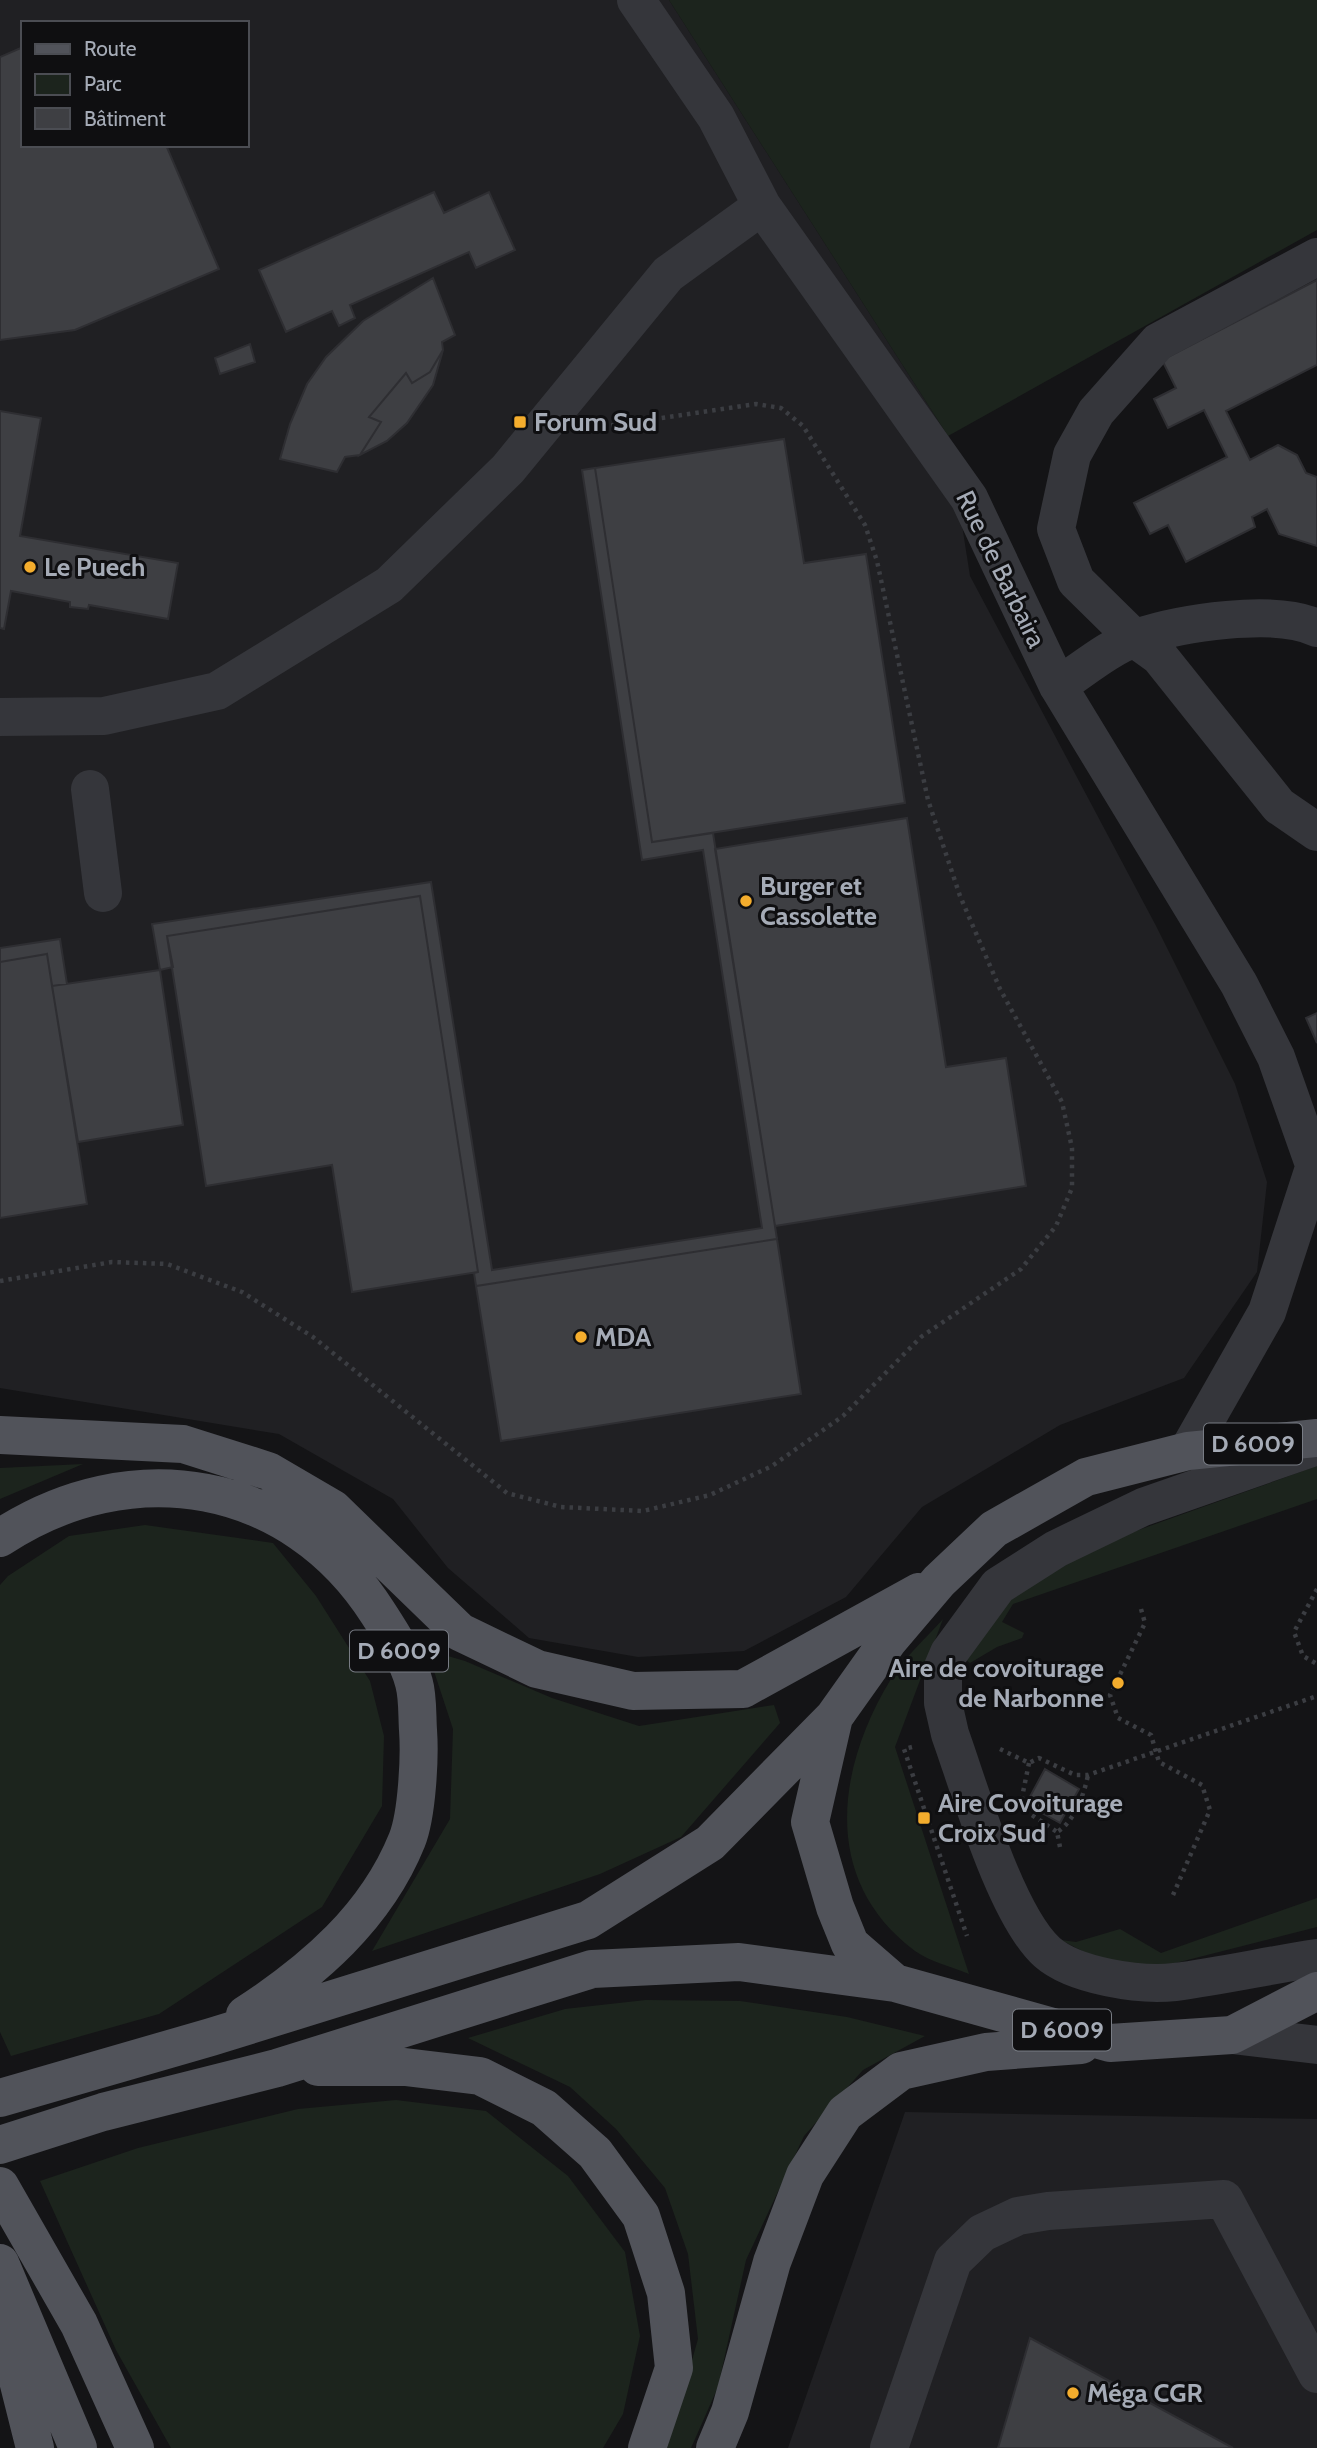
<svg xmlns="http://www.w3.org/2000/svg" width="1317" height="2448" font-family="Cabin,sans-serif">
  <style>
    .built { fill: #202023; fill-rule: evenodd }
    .green { fill: #1c241d }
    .building { fill: #3e3f43; stroke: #2e2e32; stroke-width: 2 }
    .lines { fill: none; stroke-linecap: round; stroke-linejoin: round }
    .path { stroke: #3b3d42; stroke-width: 4.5; stroke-dasharray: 3.5 5; stroke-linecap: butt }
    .minor { stroke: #35363b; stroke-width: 38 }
    .major { stroke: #51535a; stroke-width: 38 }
    .poi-dot { fill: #f4ad2d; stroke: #0f0f11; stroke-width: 2.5 }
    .labels { text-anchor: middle; stroke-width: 6; stroke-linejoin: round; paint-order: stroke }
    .shield { fill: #0f0f11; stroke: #787c84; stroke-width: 2 }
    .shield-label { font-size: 24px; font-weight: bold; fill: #a5abb6 }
    .poi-label { font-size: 26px; font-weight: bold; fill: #a5abb6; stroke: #0f0f11; text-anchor: start }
    .street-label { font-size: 26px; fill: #a5abb6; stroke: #0f0f11 }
  </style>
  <rect width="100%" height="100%" fill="#141416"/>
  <path class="built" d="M0 0H669L948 436 970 576 1155 924 1235 1084 1267 1182 1257 1272 1184 1378 1060 1425 922 1507 846 1597 744 1651 638 1657 529 1638 448 1568 393 1499 279 1434 0 1388ZM23 23H247V145H23Z
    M905 2112 1317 2119V2448H788Z"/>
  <path class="green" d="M669 0H1317V230L948 436Z
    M83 1464 0 1499V1468Z
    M1317 1466V1499L1013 1604 1002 1622 1024 1633 1022 1638 997 1647 970 1663 963 1658 1008 1597 1108 1541Z
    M145 1525 273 1543 316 1596 370 1681 384 1736 382 1806 322 1907 159 2014 11 2056 0 2032V1585L8 1576 69 1536Z
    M943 1619 895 1747 969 1974C953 1967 930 1962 915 1951 821 1881 836 1769 891 1679 904 1658 926 1638 943 1619Z
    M427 1650 465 1661 552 1698 639 1726 774 1705 780 1723 681 1837 600 1874 372 1951 450 1819 453 1729Z
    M1317 1898V1927L1148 1970H1119L1061 1940 1076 1942 1120 1929 1161 1953Z
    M646 2000 740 2001 847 2017 925 2036 863 2070 804 2136 746 2260 718 2387 691 2448H667L698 2339 688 2254 665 2188 616 2129 570 2087 468 2038 565 2009Z
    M396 2100 486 2111 568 2176 625 2252 640 2336 623 2414 603 2448H171L116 2350 40 2181 138 2148 298 2109Z"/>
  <path class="building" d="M23 47V145H166L219 269 75 330 0 340V57Z
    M434 192 444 213 489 192 515 250 476 268 469 252 350 305 355 318 339 326 332 311 286 332 259 270Z
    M433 278 455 335 442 342 443 350 430 372 412 383 406 373 369 417 381 422 360 455 345 457 337 472 280 459 290 424 307 384 326 357 363 321Z
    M1317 280V365L1226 411 1250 460 1278 445 1297 455 1306 473 1317 477V546L1279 534 1267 509 1252 517 1255 527 1186 562 1168 525 1150 534 1134 503 1227 457 1204 410 1168 428 1154 399 1176 388 1162 360Z
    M250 344 255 362 220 374 215 358Z
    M443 350 433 385 407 423 387 441 360 455 381 422 369 417 406 373 412 383 430 372Z
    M0 411 41 418 20 536 178 563 168 619 89 605 88 609 70 607V602L11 591 4 629 0 628Z
    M784 439 804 563 866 554 905 803 652 842 595 468Z
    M595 468 652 842 713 833 777 1239 476 1286 474 1273 478 1272 420 896 167 936 173 967 160 970 152 924 431 882 492 1270 762 1228 703 850 642 860 582 470Z
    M907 818 946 1067 1006 1058 1026 1186 775 1226 715 849Z
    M420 896 478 1272 352 1292 332 1165 206 1186 167 936Z
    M60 939 67 984 52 986 47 954 0 962V948Z
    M47 954 87 1204 0 1218V962Z
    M160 970 183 1125 78 1142 52 986Z
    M1317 1013V1043L1306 1018Z
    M777 1239 801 1394 501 1441 476 1286Z
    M1045 1769 1079 1789 1060 1823 1026 1804Z
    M1030 2338 1233 2448H998Z"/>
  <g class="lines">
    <path class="path" d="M0 1281 112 1262 167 1264 242 1292 313 1337 507 1493 561 1507 643 1511 710 1495 772 1466 843 1416 921 1337 1021 1269 1056 1226 1072 1188V1148L1062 1102 1000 989 960 896 928 800 877 561 865 525 803 426 781 408 756 404 595 428
      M1317 1589 1294 1632 1303 1656 1317 1664
      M1141 1609 1145 1623 1110 1695 1118 1718 1151 1735 1159 1762 1202 1785 1210 1810 1173 1895
      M912 1747 904 1749 967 1936
      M1000 1749 1029 1763 1039 1758 1075 1775H1088L1317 1696
      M1029 1763 1020 1807 1057 1832
      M1060 1847 1057 1832C1074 1822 1084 1795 1088 1775"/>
    <path class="minor" d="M636 0 716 117 762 206 969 498 1058 686 1239 984 1276 1057 1317 1173
      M1317 257 1158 342 1096 412 1072 455 1056 529 1076 581 1134 638 1159 656 1279 806 1317 832
      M1058 686C1081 671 1111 646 1136 638 1180 623 1275 608 1317 628
      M0 717 104 716 217 691 389 585 508 469 668 274 762 206
      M90 789 103 893
      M1317 1446 1143 1507 1056 1549 998 1586 949 1653 943 1667V1703L950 1734C970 1790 1006 1915 1047 1952 1074 1976 1140 1986 1175 1982 1222 1976 1270 1965 1317 1958
      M1188 1451 1267 1312 1314 1168
      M1232 2035 1317 2045
      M889 2448 953 2261 982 2233 1018 2216 1048 2211 1224 2199 1317 2374"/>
    <path class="major" d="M0 1435 183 1444 268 1471 333 1509 460 1632 537 1669 633 1691 743 1689 919 1592
      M0 1538C130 1452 292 1478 378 1613 391 1633 408 1659 414 1683 418 1697 417 1715 418 1730 420 1757 417 1815 407 1840 376 1917 313 1971 245 2015
      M834 1717 810 1822 835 1907 850 1944 895 1983
      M318 2067H405L480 2076 544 2108 595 2153 641 2216 666 2293 674 2368 647 2448
      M0 2098 211 2037 588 1920 710 1843 834 1717 888 1641 939 1581 994 1529 1086 1477 1188 1451 1317 1438
      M0 2145 103 2112 277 2068 592 1969 739 1962 895 1983 1110 2043 1232 2035 1317 1991
      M0 2186 79 2324 135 2448
      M0 2263 78 2448
      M2 2317 35 2448
      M715 2448 730 2412 772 2262 805 2175 845 2113 901 2071 986 2052 1081 2045"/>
  </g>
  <g class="poi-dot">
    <rect x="513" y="415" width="14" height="14" rx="3.5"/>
    <circle cx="30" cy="567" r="7"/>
    <circle cx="746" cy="901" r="7"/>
    <circle cx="581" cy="1337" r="7"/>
    <circle cx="1118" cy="1683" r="7"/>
    <rect x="917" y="1811" width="14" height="14" rx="3.5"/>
    <circle cx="1073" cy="2393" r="7"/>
  </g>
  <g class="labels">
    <g class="shield">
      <rect x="1204" y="1423.5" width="98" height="41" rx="5"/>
      <rect x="350" y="1630.5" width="98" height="41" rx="5"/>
      <rect x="1013" y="2009.5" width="98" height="41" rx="5"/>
    </g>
    <g class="shield-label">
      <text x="1253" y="1452">D 6009</text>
      <text x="399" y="1659">D 6009</text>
      <text x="1062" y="2038">D 6009</text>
    </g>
    <g class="poi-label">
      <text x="534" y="431">Forum Sud</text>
      <text x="44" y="576">Le Puech</text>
      <text x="760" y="895">Burger et<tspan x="760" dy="30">Cassolette</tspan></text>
      <text x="595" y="1346">MDA</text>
      <text x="1104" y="1677" text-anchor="end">Aire de covoiturage<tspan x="1104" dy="30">de Narbonne</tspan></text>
      <text x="938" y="1812">Aire Covoiturage<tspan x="938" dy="30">Croix Sud</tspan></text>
      <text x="1087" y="2402">Méga CGR</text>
    </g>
    <g class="street-label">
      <text transform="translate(1001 569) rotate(64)" y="9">Rue de Barbaira</text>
    </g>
  </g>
  <rect x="21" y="21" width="228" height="126" fill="#0f0f11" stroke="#4b4d53" stroke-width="2"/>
  <rect x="35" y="44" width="35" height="10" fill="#51535a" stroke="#4b4d53" stroke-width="2"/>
  <text x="84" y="56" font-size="21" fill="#a5abb6">Route</text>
  <rect x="35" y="74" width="35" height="21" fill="#1c241d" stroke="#4b4d53" stroke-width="2"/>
  <text x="84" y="91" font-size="21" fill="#a5abb6">Parc</text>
  <rect x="35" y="108" width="35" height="21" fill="#3e3f43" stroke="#4b4d53" stroke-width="2"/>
  <text x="84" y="126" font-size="21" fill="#a5abb6">Bâtiment</text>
</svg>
